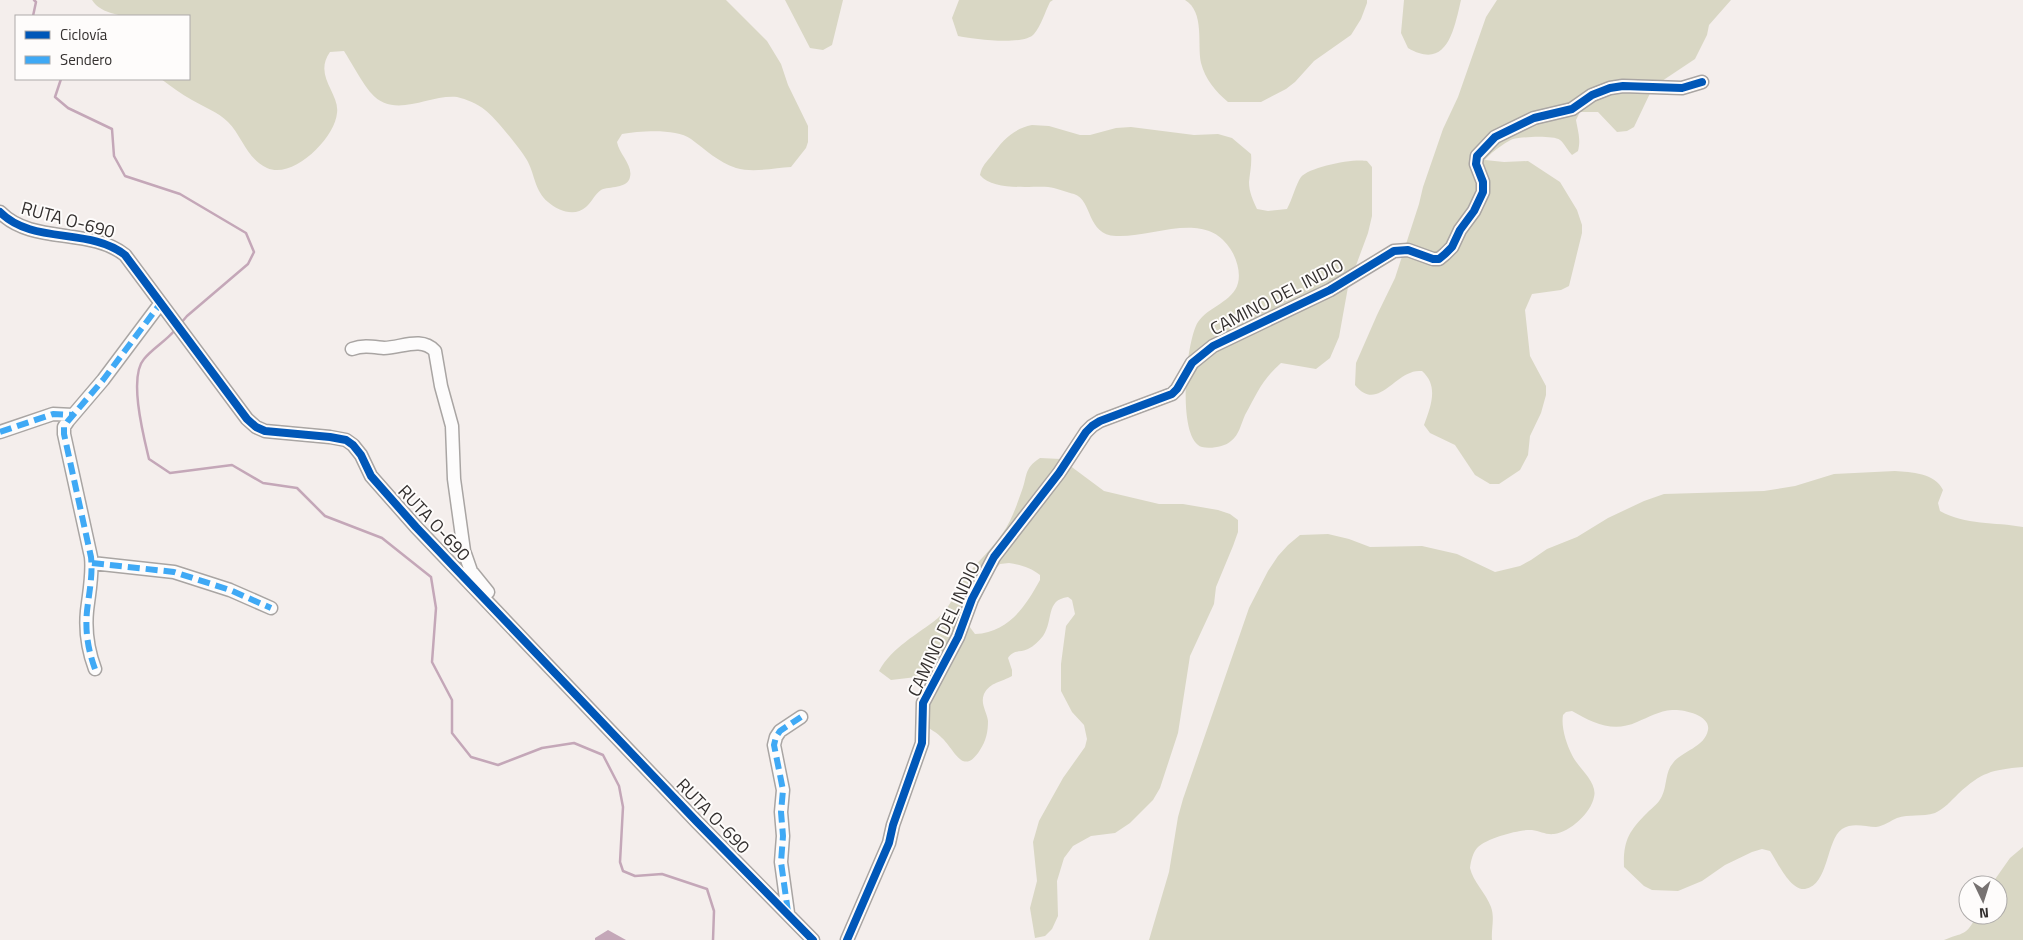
<svg xmlns="http://www.w3.org/2000/svg" width="2023" height="940" font-family="'Titillium Web',sans-serif">
  <style>
    .green { fill: #d9d7c4; fill-rule: evenodd }
    .water { fill: #c4a7b8 }
    .lines { fill: none; stroke-linecap: round; stroke-linejoin: round }
    .stream { stroke: #c4a7b8; stroke-width: 2.5 }
    .minor-casing { stroke: #a9a5a3; stroke-width: 15 }
    .minor { stroke: #fdfcfc; stroke-width: 12 }
    .quiet { stroke: #3fa9f5; stroke-width: 6; stroke-dasharray: 12 6; stroke-linecap: butt }
    .cycleway-casing { stroke: #fefcfb; stroke-width: 11 }
    .cycleway { stroke: #0057b8; stroke-width: 8 }
    .labels { text-anchor: middle; stroke-width: 4; stroke-linejoin: round; paint-order: stroke }
    .street-label { font-size: 18px; fill: #34302f; stroke: #fefcfb }
  </style>
  <rect width="100%" height="100%" fill="#f4eeec"/>
  <path class="green" d="M92 0H726L767 41 781 64 788 85 808 126V142L806 148 791 167C774 168 753 173 736 168 718 162 706 150 691 139 676 128 640 131 622 134L617 142C619 154 633 165 630 177 628 189 609 186 601 190 595 194 591 203 586 207 575 217 558 211 548 202 535 191 535 176 528 162 524 153 493 115 485 110 478 104 466 99 457 97 429 94 394 120 371 93 363 84 351 62 344 51L330 52C313 76 340 93 337 113 335 138 293 180 267 168 247 159 242 136 228 122 218 112 204 107 192 100 181 94 171 86 161 79H189V16C163 16 107 24 92 0Z
    M785 0H843L832 45 823 50 810 48Z
    M959 0H1053L1050 2C1045 12 1041 26 1034 34 1024 46 973 39 958 36L952 18Z
    M1185 0H1367V3L1361 19 1351 35 1314 61 1295 82 1286 89 1261 102H1228C1216 92 1205 79 1201 63 1197 44 1205 12 1185 0Z
    M1404 0H1461C1454 30 1447 71 1408 48L1401 33Z
    M1497 0H1731L1709 25 1707 35 1695 59 1653 87 1634 127 1627 131 1617 132 1598 112H1580L1576 120C1578 132 1581 139 1578 151L1572 155C1568 151 1564 143 1560 140 1553 135 1521 137 1513 139 1507 141 1489 154 1485 160L1504 162 1528 161 1560 182 1577 210 1582 225V233L1569 286 1561 290 1532 294 1525 310 1530 356 1546 386V395L1541 413 1530 436 1528 455 1520 470 1499 484H1490L1475 475 1455 445 1430 433 1424 425C1431 406 1439 386 1422 371 1418 371 1414 371 1410 373 1391 380 1375 410 1355 385L1356 363 1377 315 1395 278 1419 204 1423 187 1443 129 1458 97 1486 17Z
    M1032 125 1049 126 1080 135H1090L1116 128 1131 127 1194 135 1218 134 1232 138 1251 154C1252 164 1250 172 1249 182 1249 192 1253 200 1257 209L1268 211 1287 209C1292 200 1296 184 1301 177 1309 167 1354 158 1367 161L1372 167V216L1368 233 1348 287 1339 337 1330 358 1316 369 1281 363C1261 381 1258 392 1245 415 1241 424 1239 435 1231 441 1225 447 1210 449 1202 447 1176 439 1186 340 1198 322 1209 306 1233 302 1238 283 1241 272 1236 256 1229 247 1204 210 1152 238 1116 236 1086 235 1093 200 1074 194 1066 192 1057 188 1048 187 1029 186 993 191 980 175 982 165 986 163 992 155 1003 140 1013 129 1032 125Z
    M1040 458 1061 459 1104 491 1159 504H1183L1218 510 1230 514 1238 520V532L1233 546 1216 587 1214 604 1190 656 1178 733 1160 788 1153 800 1130 823 1115 833 1091 836 1073 846 1064 858 1057 881 1058 916 1052 929 1045 936 1035 938 1030 908 1037 881 1033 842 1039 821 1063 778 1085 747 1087 739 1084 725 1072 712 1061 691V664L1066 626 1075 614 1072 600 1068 597C1045 600 1054 620 1043 636 1039 641 1034 646 1028 649 1020 653 1014 649 1008 658L1012 670V676C1002 682 990 682 984 694 980 704 987 712 988 721 988 732 986 741 980 750 963 777 955 750 942 738 937 732 929 729 923 724L933 686 928 677 925 676 891 680 879 671C892 647 917 635 938 618 952 606 956 589 968 574 979 560 992 549 1002 534 1011 522 1016 507 1021 493 1028 476 1023 469 1040 458ZM1009 563C1021 565 1031 568 1040 575V580C1025 607 1009 632 975 634L969 626 971 613 979 602 994 570 1000 564Z
    M1895 471C1911 472 1935 473 1943 490L1938 503 1940 511C1965 525 1995 522 2023 527V767C1991 770 1982 772 1958 794 1951 801 1944 809 1935 813 1922 817 1909 814 1897 818 1890 821 1884 826 1876 827 1865 827 1853 822 1842 829 1826 840 1829 885 1805 889 1790 891 1777 861 1770 851L1762 849 1752 852 1725 865 1702 881 1678 891 1652 890 1644 886 1624 867C1623 841 1629 831 1647 813 1652 808 1659 803 1662 796 1667 786 1665 772 1673 763 1682 751 1705 747 1708 730 1711 715 1683 709 1672 710 1659 711 1649 717 1637 722 1613 733 1593 723 1572 711L1566 712 1563 715C1561 727 1566 743 1572 755 1578 768 1598 782 1594 797 1591 813 1570 832 1554 834 1546 835 1540 831 1532 830 1520 829 1487 838 1478 847 1473 852 1471 860 1470 868 1473 882 1486 893 1491 907 1495 918 1491 929 1492 940H1149L1169 872 1178 817 1183 799 1249 608 1268 571 1278 556 1288 545 1300 535 1328 534 1349 539 1370 547 1422 546 1457 554 1495 572 1520 566 1531 560 1547 549 1577 537 1608 518 1644 501 1664 494 1764 491 1795 486 1834 474Z
    M2023 847V940H1944C1963 932 1966 937 1977 915H1998V885H1991L2010 858Z"/>
  <path class="water" d="M608 930 626 940H595V938Z"/>
  <g class="lines">
    <path class="stream" d="M33 16 36 2 34 0
      M61 79 55 97 68 108 112 129 114 156 125 176 180 194 246 233 254 252 248 264 187 316 181 323
      M175 330C166 341 153 348 144 359 128 377 144 438 149 459L170 473 232 465 263 483 297 488 325 516 382 538 431 577 436 608 432 662 452 700V733L471 757 498 765 542 748 574 743 603 755 619 786 623 807 620 862 623 871 635 876 662 874 707 889 714 911 713 940"/>
    <g class="minor-casing">
      <path id="minor" d="M0 212C32 245 90 227 125 255L247 419 256 427 265 431 330 437 346 440 353 445 361 455 371 476 416 527 697 822 813 940
        M352 349C364 345 373 347 384 348 401 348 421 336 435 351L441 386 452 426 454 479 464 551 471 571 488 592
        M0 432 53 414 73 415
        M92 563 174 572 230 590 271 608
        M95 669C88 650 85 631 87 611 89 593 93 575 91 557L64 434V427L68 421 103 380 160 304
        M788 913 781 862 783 836 781 812 783 790 774 745 776 737 780 731 801 717
        M847 940 889 843 893 825 922 743 923 703 958 637 972 599 994 557 1059 473 1086 432 1092 426 1100 421 1172 394 1177 389 1192 363 1213 346 1330 290 1394 251 1408 250 1433 259H1439L1445 254 1452 247 1460 230 1474 211 1483 192V182L1476 164 1477 156 1495 137 1534 118 1572 109 1592 95 1610 88 1623 86 1682 88 1702 82"/>
    </g>
    <use href="#minor" class="minor"/>
    <path class="quiet" d="M0 432 53 414 73 415
      M92 563 174 572 230 590 271 608
      M95 669C88 650 85 631 87 611 89 593 93 575 91 557L64 434V427L68 421 103 380 160 304
      M788 912 781 862 783 836 781 812 783 790 774 745 776 737 780 731 801 717"/>
    <g class="cycleway-casing">
      <path id="cycleway" d="M0 212C32 245 90 227 125 255L247 419 256 427 265 431 330 437 346 440 353 445 361 455 371 476 416 527 697 822 813 940
        M847 940 889 843 893 825 922 743 923 703 958 637 972 599 994 557 1059 473 1086 432 1092 426 1100 421 1172 394 1177 389 1192 363 1213 346 1330 290 1394 251 1408 250 1433 259H1439L1445 254 1452 247 1460 230 1474 211 1483 192V182L1476 164 1477 156 1495 137 1534 118 1572 109 1592 95 1610 88 1623 86 1682 88 1702 82"/>
    </g>
    <use href="#cycleway" class="cycleway"/>
  </g>
  <g class="labels">
    <g class="street-label">
      <text transform="translate(68 220) rotate(15)" y="6">RUTA O-690</text>
      <text transform="translate(1277 297) rotate(-27)" y="6">CAMINO DEL INDIO</text>
      <text transform="translate(434 523) rotate(47)" y="6">RUTA O-690</text>
      <text transform="translate(944 629) rotate(-65)" y="6">CAMINO DEL INDIO</text>
      <text transform="translate(713 816) rotate(46)" y="6">RUTA O-690</text>
    </g>
  </g>
  <rect x="15" y="15" width="175" height="65" fill="#fefcfb" stroke="#adaaa9"/>
  <rect x="25" y="31" width="25" height="8" fill="#0057b8" stroke="#adaaa9"/>
  <text x="60" y="40" font-size="15" fill="#34302f">Ciclovía</text>
  <rect x="25" y="56" width="25" height="8" fill="#3fa9f5" stroke="#adaaa9"/>
  <text x="60" y="65" font-size="15" fill="#34302f">Sendero</text>
  <g transform="translate(1983 900) rotate(176)"><circle r="24" fill="#fefcfb" stroke="#adaaa9"/>
  <path d="M0-4L9 19L0 12L-9 19Z" fill="#777271"/>
  <text y="-8" font-size="14" font-weight="bold" text-anchor="middle" fill="#34302f">N</text>
  </g>
</svg>
